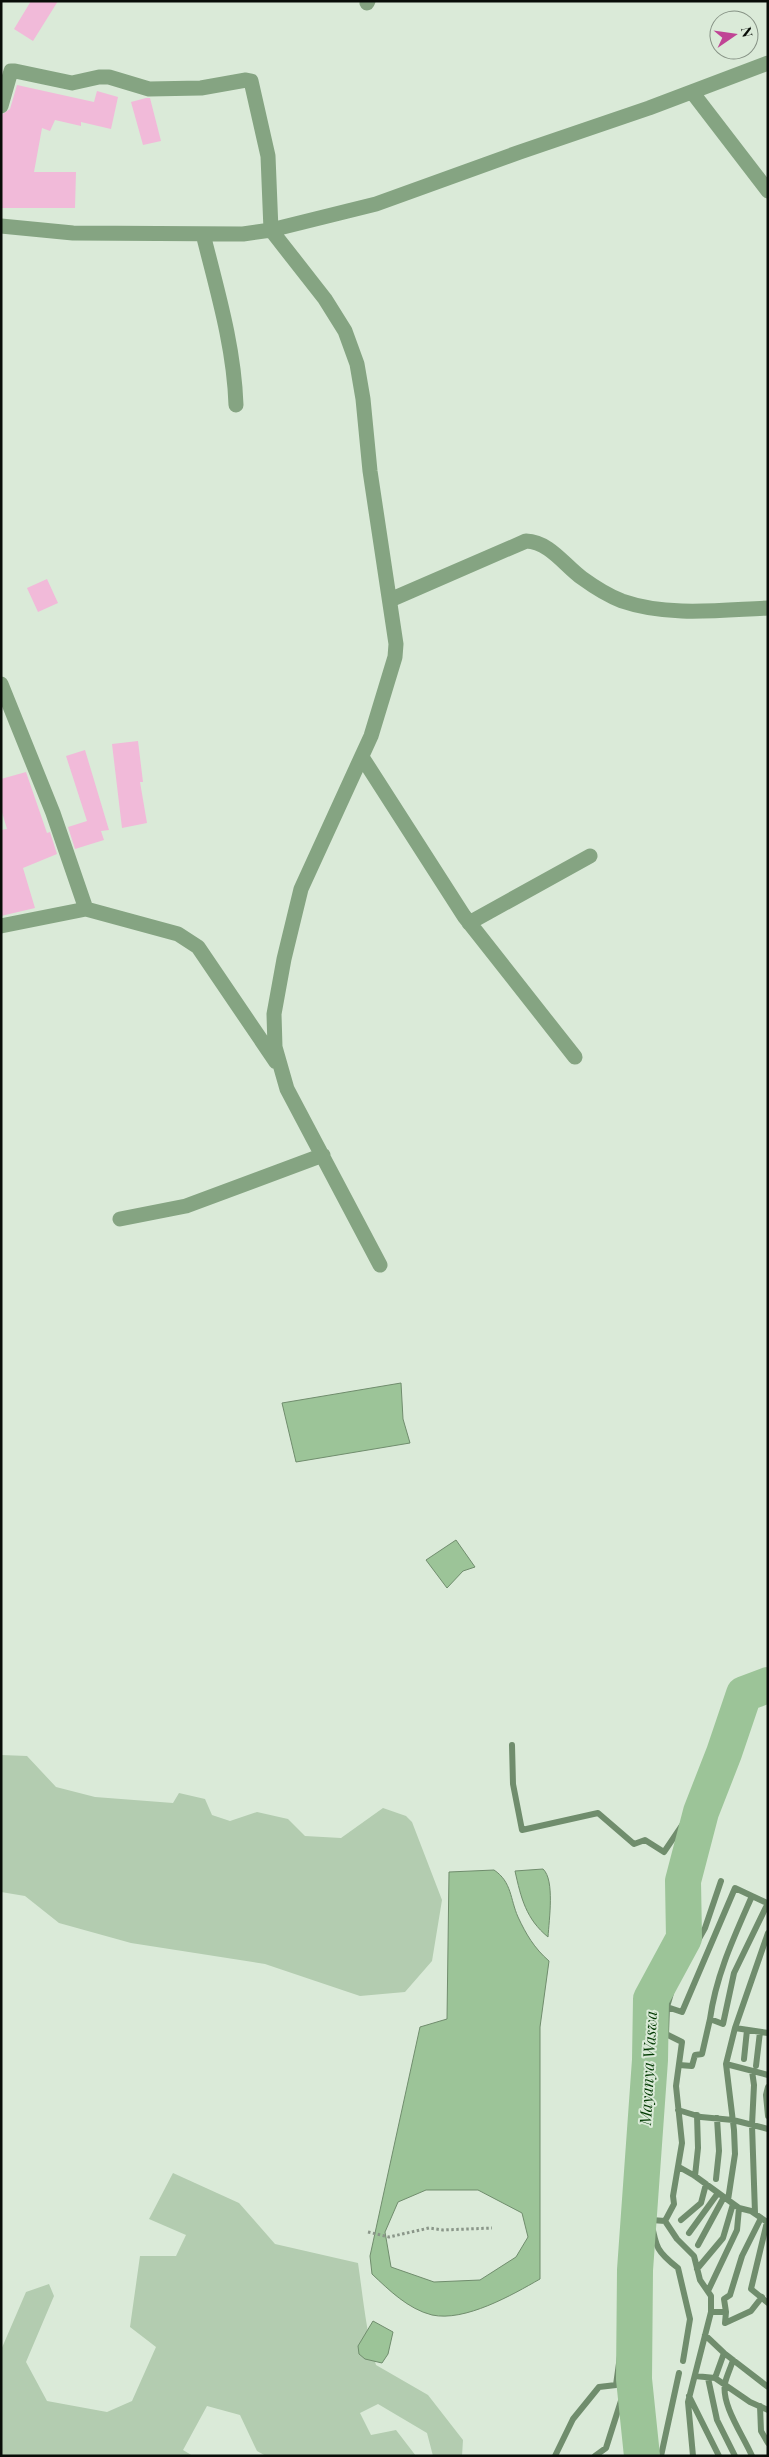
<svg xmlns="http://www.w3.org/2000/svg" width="769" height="2457" font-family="'Playfair Display',serif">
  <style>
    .green { fill: #b3ccb0 }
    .water { fill: #9cc498; stroke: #708d6d; fill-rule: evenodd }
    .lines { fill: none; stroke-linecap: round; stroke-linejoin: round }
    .stream { stroke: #708d6d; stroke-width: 6 }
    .river { stroke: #9cc498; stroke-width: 36 }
    .building { fill: #f1bad9 }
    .path { stroke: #8a9689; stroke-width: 3; stroke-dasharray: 2.5 2.5; stroke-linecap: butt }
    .street { stroke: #85a482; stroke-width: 15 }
    .labels { text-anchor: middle; stroke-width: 4; stroke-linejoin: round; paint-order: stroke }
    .water-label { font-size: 16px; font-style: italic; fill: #003900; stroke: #daead8 }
  </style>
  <rect width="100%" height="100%" fill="#daead8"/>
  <path class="green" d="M1 1755 27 1756 56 1787 95 1797 173 1803 179 1793 205 1799 212 1815 230 1821 257 1812 288 1819 305 1836 341 1838 383 1808 406 1816 412 1822 442 1900 432 1961 405 1992 360 1996 265 1964 131 1943 59 1923 25 1896 1 1892Z
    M173 2173 239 2203 275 2244 358 2263C363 2297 366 2332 376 2365L428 2395 463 2440 462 2456H433L427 2433 378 2404 360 2413 371 2435 396 2430 416 2456H266L257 2451 240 2415 207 2406 183 2450 193 2456H1V2350L26 2292 49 2284 54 2296 26 2362 47 2401 107 2412 132 2401 156 2347 130 2327 140 2256H176L186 2235 149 2219Z"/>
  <path class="water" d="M401 1383 403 1419 410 1443 296 1462 282 1403Z
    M456 1540 475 1567 463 1571 447 1588 426 1560Z
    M543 1869C555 1880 549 1920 548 1937 526 1919 521 1898 515 1871Z
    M494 1870C512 1882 510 1899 518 1917 526 1934 534 1948 549 1961L540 2027V2279C512 2295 465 2322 432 2315 408 2309 389 2290 372 2274L370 2256 420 2027 447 2019 449 1872ZM426 2190H478L522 2213 528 2237 516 2257 480 2280 434 2282 391 2267 385 2232 398 2202Z
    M373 2321 393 2332 388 2354 382 2363 365 2359 359 2354 358 2346Z"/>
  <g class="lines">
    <path class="stream" d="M512 1745 513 1784 522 1830 598 1813 634 1844 645 1840 664 1852 687 1818 701 1812
      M667 2007 674 1983 705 1928 721 1881
      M710 2019C716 1975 734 1937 752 1896L767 1903
      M735 2028 768 2033
      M744 2059 747 2030
      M726 2064 768 2075
      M679 2065 692 2066 695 2055 702 2054 710 2019 723 2024 734 1973 768 1903
      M756 2066 760 2032
      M752 2071 754 2085 752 2125 755 2213
      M768 2087 766 2095 768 2116
      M678 2110 701 2117 733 2120 768 2129
      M679 2167 695 2176 739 2208 751 2211 767 2222 751 2289 768 2303
      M695 2176 698 2148 697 2115
      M716 2179 719 2151 717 2118
      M728 2200 735 2154 734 2130 726 2064 735 2028 768 1933
      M638 2219 665 2221 677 2239 694 2256 700 2280 711 2296V2312L688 2402 693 2456
      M651 2220C656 2247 656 2251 678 2268L690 2319 683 2361
      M681 2220 701 2203 706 2184
      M665 2221 674 2204 673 2196 682 2143 676 2086 682 2042 666 2034 667 2007 682 2012 735 1888 752 1896
      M689 2233 718 2193
      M698 2245 724 2197
      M697 2269 723 2238 733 2204
      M708 2291 737 2230 739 2208
      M711 2312H726L725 2323 751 2311 762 2297
      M726 2312 724 2299 730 2295 742 2256 761 2218
      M705 2335 724 2353 768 2387
      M733 2360C731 2367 727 2375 725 2383 721 2405 743 2435 752 2456
      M695 2376 715 2378 750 2402 768 2410
      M708 2378 717 2420 735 2456
      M715 2378 724 2353
      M689 2396 719 2456
      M760 2406 761 2431 768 2443
      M555 2456 573 2419 599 2387 616 2385 625 2320
      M595 2456 606 2448 627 2382 634 2379
      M661 2456 679 2373"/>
    <path class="river" d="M642 2456 634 2379 635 2270 650 2060 651 1999 684 1938 683 1881 701 1812 724 1753 744 1694 768 1685"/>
  </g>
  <path class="building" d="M31 1H58L33 41 14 29Z
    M17 85 94 102 97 91 118 97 111 129 81 122V126L55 120 50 131 42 128 34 172H76L75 208H1V115L10 109Z
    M146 98H150L161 141 143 145 131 102Z
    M47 579 58 603 38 612 27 588Z
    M138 741 143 782H140L147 823 122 828 112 744Z
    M85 750 109 830 101 831 104 840 75 849 68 827 87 821 66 756Z
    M26 772 47 833 50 832 57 854 23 868 35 908 1 916V830L7 829 1 809V779Z"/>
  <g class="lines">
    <path class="path" d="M368 2232 389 2237 429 2228 443 2230 492 2228"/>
    <path class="street" d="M367 3 368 1
      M692 92 768 191
      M1 106 11 71H15L72 83 99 77H109L149 89 201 88 246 80 251 81 268 156 271 230 325 299 345 331 357 364 363 399 370 471 396 644 395 657 371 736 301 889 284 959 274 1014 275 1047 287 1089 380 1265
      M1 226 73 233 243 234 271 230 376 204 520 152 649 108 768 63
      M203 234C217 290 234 346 236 405
      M390 600 526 541C550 542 564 565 582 578 593 586 609 596 622 601 668 617 721 610 768 608
      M1 684 53 813 86 909 178 934 198 947 276 1062
      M362 757 464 916 575 1057
      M469 923 590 856
      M1 926 86 909
      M120 1219 186 1206 323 1155"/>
  </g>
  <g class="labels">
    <g class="water-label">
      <text transform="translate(648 2068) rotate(-87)" y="6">Mayanya Waswa</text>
    </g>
  </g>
  <rect width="769" height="2457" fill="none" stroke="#080d08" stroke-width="5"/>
  <g transform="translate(734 35) rotate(77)"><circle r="24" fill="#daead8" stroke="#869285"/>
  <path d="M0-4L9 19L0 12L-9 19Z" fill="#c04495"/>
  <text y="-8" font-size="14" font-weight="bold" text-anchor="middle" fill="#080d08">N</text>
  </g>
</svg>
